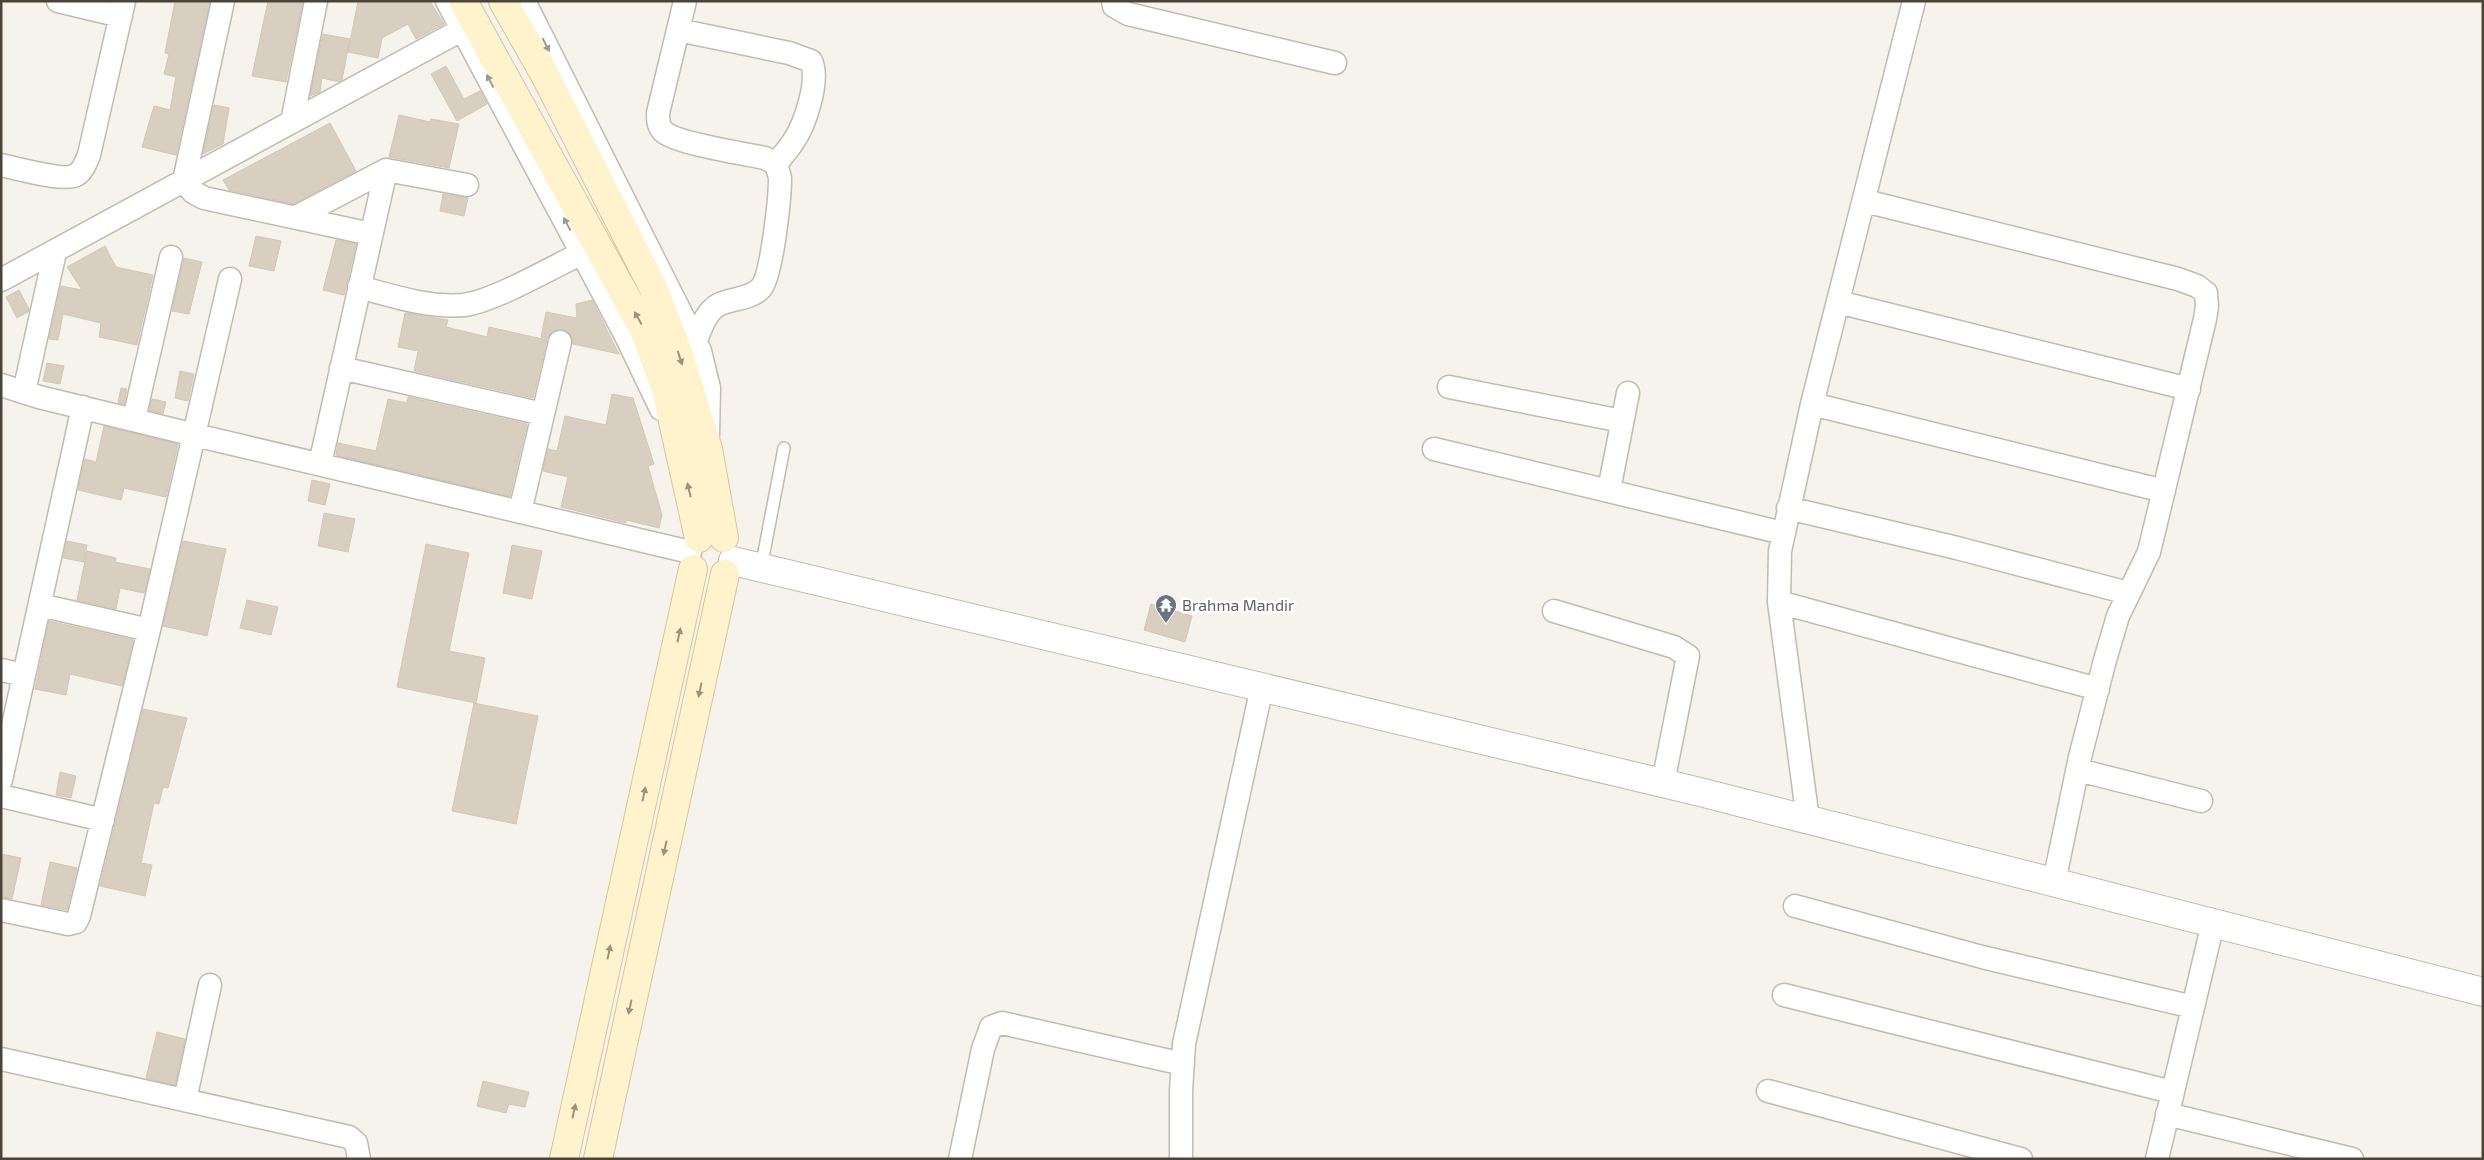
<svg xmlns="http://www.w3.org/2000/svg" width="2484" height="1160" font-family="'Exo 2',sans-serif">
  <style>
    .building { fill: #d8cfc1; stroke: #d3c7b4 }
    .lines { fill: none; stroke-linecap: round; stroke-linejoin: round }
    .service-casing { stroke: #c2bbae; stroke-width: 14 }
    .minor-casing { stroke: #c2bbae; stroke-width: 25 }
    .tertiary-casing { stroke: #c2bbae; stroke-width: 30 }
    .secondary-casing { stroke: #d6c79b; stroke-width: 30 }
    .service { stroke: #fff; stroke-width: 11 }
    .minor { stroke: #fff; stroke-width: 22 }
    .tertiary { stroke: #fff; stroke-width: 28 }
    .secondary { stroke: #fff3cd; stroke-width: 28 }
    .oneway { fill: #9c9892 }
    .oneway2 { fill: #9c937c }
    .labels { text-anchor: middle; stroke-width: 5; stroke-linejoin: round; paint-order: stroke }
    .worship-label { font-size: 16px; fill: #5b616d; stroke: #fff; text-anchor: start }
  </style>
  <rect width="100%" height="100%" fill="#f6f3ec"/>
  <path class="building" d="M175 1H210L176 155 142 147 154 106 170 110 176 77 164 74 169 54 165 53Z
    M268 1H303L286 82 252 76Z
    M358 1H430L444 24 416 39 408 24 382 38 378 58 348 52Z
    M323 34 350 39 342 80 339 82 322 78 320 92 310 96Z
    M446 66 464 99 480 91 487 104 457 121 431 74Z
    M214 105 229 108 223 144 203 154Z
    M399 115 430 122 431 119 459 124 449 168 389 157Z
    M330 123 356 171 293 204 229 190 223 180Z
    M443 194 468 198 464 216 440 211Z
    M256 236 281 241 274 271 249 266Z
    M336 240 356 244 344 295 323 290Z
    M105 246 116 267 153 275 137 345 99 337 101 323 63 314 58 340 49 339 61 286 82 290 67 267Z
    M184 258 202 262 189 314 172 311Z
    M19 290 29 309 28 312 17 318 6 297Z
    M592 300 619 354 573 344 569 333 563 329 551 333 547 339 541 337 546 312 577 318 576 304Z
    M405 313 448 320 446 327 487 337 489 327 547 340 533 398 414 371 418 351 398 347Z
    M47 363 64 366 60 384 43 381Z
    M180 371 194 374 188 401 175 398Z
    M121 388 127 389 124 404 118 403Z
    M612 394 633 398 654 464 648 466 662 515 659 528 626 520V523L561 507 568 477 543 471 548 449 557 451 565 416 606 425Z
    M408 397 527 424 510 496 336 455 338 443 376 451 388 399 407 403Z
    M152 399 166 402 163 414 149 410Z
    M104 426 178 444 166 497 124 488 121 500 78 490 85 459 96 462Z
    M312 480 330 484 325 505 308 501Z
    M324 513 355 519 348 552 318 546Z
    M67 541 87 545 84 562 63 558Z
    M183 541 226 549 207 636 163 626Z
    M426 544 469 553 449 651 485 658 476 703 397 687Z
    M512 545 542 551 532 599 503 593Z
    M87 551 116 558 115 562 150 569 144 593 120 588 116 609 77 600Z
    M247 600 278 607 271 635 240 628Z
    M1151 604 1192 616 1185 642 1144 630Z
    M49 621 133 640 122 686 70 674 66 695 35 689Z
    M474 703 538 716 516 824 452 811Z
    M143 709 187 718 168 788 163 787 159 804 154 803 141 863 152 865 145 896 100 886Z
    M60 772 76 776 71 798 56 795Z
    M1 854 21 858 12 899 1 897Z
    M50 862 77 868 67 910 41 905Z
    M157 1032 185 1039 175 1085 146 1078Z
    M483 1081 529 1092 525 1107 509 1104 506 1113 477 1106Z"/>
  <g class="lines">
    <g class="service-casing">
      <path id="service" d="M761 568 784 448"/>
    </g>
    <g class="minor-casing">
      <path id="minor" d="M58 1 121 16
        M223 1 184 181 193 192 204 198 371 234
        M447 1 625 334 661 409
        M524 1 700 351 709 388 708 435
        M685 1 658 113C658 120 658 126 663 131 674 143 745 154 765 158L776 164C777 168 779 173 780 178 780 198 772 275 761 288 750 300 731 298 718 305 706 312 701 328 696 340
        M1113 1 1114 6 1128 14 1335 63
        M678 30 789 53 811 61C820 80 805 125 793 142 788 150 781 157 776 164
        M292 122 316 1
        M1 165C16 168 64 182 76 175 83 171 86 162 89 155L124 1
        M1865 201 2178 279 2197 286 2206 293 2207 306 2205 319 2149 552 2118 616 2105 660 2080 757 2054 882
        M296 217 386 170 467 185
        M1 280 463 29
        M359 287C392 296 429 308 464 305 494 301 553 267 582 253
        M1838 302 2189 389
        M341 368 543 414
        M1 385 39 397 195 435 690 552
        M1449 387 1622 421
        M24 392 55 252
        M1812 404 2164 491
        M134 419 171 257
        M1434 449 1783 533
        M320 464 386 170
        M1609 490 1628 393
        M1788 508 1957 548 2128 593
        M520 512 560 342
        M1779 602 2098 689
        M40 605 149 630
        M1554 611 1674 647 1688 656 1663 783
        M1 670 24 675
        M2078 770 2201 801
        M1 780 83 407
        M1 796 103 820
        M1808 820 1779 602 1780 551 1812 404 1914 1
        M1795 906 1982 957 2193 1007
        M1 910 68 924 76 922 79 916 149 630 230 279
        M1784 995 2172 1092
        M1 1059 349 1137 356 1143 359 1159
        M1768 1091 2021 1159
        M185 1100 210 985
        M2167 1114 2352 1159
        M960 1159 983 1049 991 1027 1002 1023 1183 1064
        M1181 1159V1091L1184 1044 1262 687
        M2157 1159 2213 923"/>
    </g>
    <g class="tertiary-casing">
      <path id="tertiary" d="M733 561 1700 792 2483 992"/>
    </g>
    <g class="secondary-casing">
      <path id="secondary" d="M463 1 644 330 666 390 699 538
        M503 1 545 75 653 287 678 352 708 449 724 538
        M564 1159 693 569
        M598 1159 725 574"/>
    </g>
    <use href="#service" class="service"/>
    <use href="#minor" class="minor"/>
    <use href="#tertiary" class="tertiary"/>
    <use href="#secondary" class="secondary"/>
  </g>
  <defs><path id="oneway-solid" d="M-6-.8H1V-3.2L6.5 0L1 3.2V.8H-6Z" transform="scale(1.25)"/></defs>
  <g class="oneway">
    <use href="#oneway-solid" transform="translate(546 45) rotate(63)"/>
    <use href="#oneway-solid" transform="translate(490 81) rotate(-118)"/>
    <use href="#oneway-solid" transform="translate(567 224) rotate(-118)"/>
  </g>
  <g class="oneway2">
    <use href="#oneway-solid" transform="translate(638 318) rotate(-119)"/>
    <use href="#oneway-solid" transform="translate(680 358) rotate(72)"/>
    <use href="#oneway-solid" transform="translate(689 490) rotate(-103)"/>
    <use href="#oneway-solid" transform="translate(679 635) rotate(-78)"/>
    <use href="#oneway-solid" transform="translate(700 690) rotate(102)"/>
    <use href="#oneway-solid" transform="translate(644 794) rotate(-78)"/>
    <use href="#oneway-solid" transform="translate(665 848) rotate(102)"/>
    <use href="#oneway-solid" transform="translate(609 952) rotate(-78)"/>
    <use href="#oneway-solid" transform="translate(630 1007) rotate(102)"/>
    <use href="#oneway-solid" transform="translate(574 1111) rotate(-78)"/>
  </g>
  <defs>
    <g id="temple-pin" transform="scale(1.125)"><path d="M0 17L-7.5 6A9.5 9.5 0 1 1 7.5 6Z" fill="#6b7280" stroke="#fff"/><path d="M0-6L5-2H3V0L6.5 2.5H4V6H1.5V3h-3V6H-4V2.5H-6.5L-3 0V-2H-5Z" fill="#fff"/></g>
  </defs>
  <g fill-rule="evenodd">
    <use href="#temple-pin" x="1166" y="605"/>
  </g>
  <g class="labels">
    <g class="worship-label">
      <text x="1182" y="611">Brahma Mandir</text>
    </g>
  </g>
  <rect width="2484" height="1160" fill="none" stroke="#4b4439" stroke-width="5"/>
</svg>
